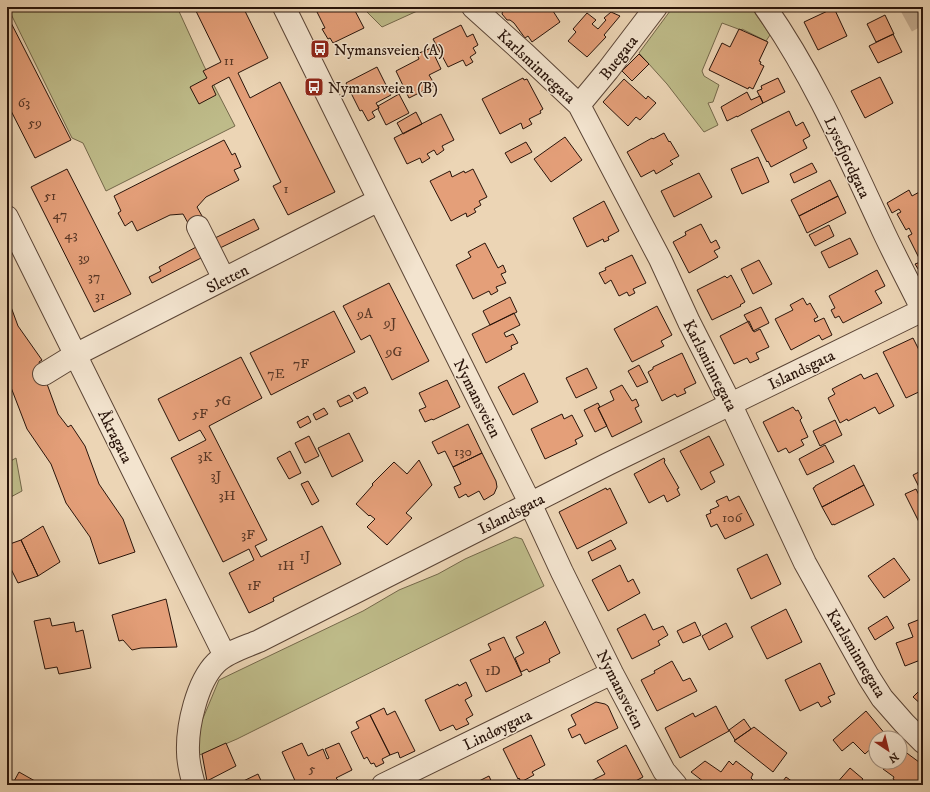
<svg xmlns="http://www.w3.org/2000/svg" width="930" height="792" font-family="'IM FELL DW Pica',serif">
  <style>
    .green { fill: #bebb89; stroke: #74684a }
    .building { fill: #e49f79; stroke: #29140a }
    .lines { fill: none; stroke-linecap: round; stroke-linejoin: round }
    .major-tunnel { stroke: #c5ae93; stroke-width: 22; stroke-dasharray: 22 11; stroke-linecap: butt }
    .minor-casing { stroke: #5a4435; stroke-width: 24 }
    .minor { stroke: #f3e4cf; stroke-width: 22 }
    .labels { text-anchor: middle; stroke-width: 3; stroke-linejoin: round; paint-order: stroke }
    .number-label { font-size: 14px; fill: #583726 }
    .poi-label { font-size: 16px; fill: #29140a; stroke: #f3e4cf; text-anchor: start }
    .street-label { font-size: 16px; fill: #29140a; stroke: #f3e4cf }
  </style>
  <rect width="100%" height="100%" fill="#ecd5b5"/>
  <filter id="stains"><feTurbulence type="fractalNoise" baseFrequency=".005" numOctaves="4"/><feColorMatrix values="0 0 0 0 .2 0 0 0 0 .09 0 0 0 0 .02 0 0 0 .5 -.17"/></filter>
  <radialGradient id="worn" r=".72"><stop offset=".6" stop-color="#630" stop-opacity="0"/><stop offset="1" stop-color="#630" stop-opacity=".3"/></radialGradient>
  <path class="green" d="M15 7H177L204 66 235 126 106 191 83 143 72 138 9 10Z
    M362 7H426L382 27Z
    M673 7H751L770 35 766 41 742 29 741 30 722 23 702 71 704 76 719 85 713 102 708 103 718 125 704 132 667 84 639 53Z
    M16 458 22 491 7 499V463Z
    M515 537 522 539 544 586 237 739 197 756 201 723 219 680 363 611 399 590 438 574 465 559Z"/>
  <path class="building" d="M194 7H243L268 58 238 73 250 98 280 82 335 192 288 215 273 186 281 182 229 77 212 86 216 95 199 104 190 87 207 78 203 71 221 62Z
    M321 7H353L364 28 333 43 330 38 328 39 322 29 325 28 316 10Z
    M501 7H558L553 11 560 22 532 42 528 36 525 38 514 23 510 20H507L502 14 503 10Z
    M834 8 847 36 818 50 804 22Z
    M611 12 620 16 604 35 606 37 587 57 568 41 576 32 573 29 587 13 596 20 592 24 598 29 606 20 604 18Z
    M7 15 71 140 35 158 7 103Z
    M885 15 894 34 876 42 867 24Z
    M461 25 467 37 473 34 478 45 473 48 476 53 470 57 473 62 466 66 463 60 448 67 433 39Z
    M739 29 768 42 759 61 761 62 760 64 764 66 753 89 749 87 748 89 709 70 722 43 730 47Z
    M893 34 902 52 878 63 869 46Z
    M431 48 441 69 429 75 435 85 409 98 396 71 419 59 417 54Z
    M639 54 649 64 632 81 622 71Z
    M377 67 391 95 376 103 379 108 372 112 375 117 368 121 362 110 360 111 346 83Z
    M880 77 893 103 865 118 851 91Z
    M523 78 524 80 527 79 543 109 540 111 541 113 529 119 532 124 523 129 521 123 500 134 482 99Z
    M778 78 785 92 763 103 757 91 762 89 761 86Z
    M624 79 646 99 648 96 656 103 640 120 636 117 628 126 603 102Z
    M747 92 751 100 760 96 763 103 737 117V116L727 121 721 107Z
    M399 94 409 113 386 125 378 109 379 108 378 106Z
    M789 111 796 126 803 122 810 136 803 140 807 148 771 167 768 161 767 162 751 130Z
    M416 112 422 124 403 134 397 123Z
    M441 114 454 140 442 146 444 150 437 155 434 150 427 154 430 158 422 163 420 158 407 164 394 138Z
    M664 133 669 142 670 141 679 156 670 161 673 164 656 174 654 170 641 177 627 152 652 138 653 139Z
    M565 137 582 160 551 182 534 159Z
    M224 140 232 155 235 153 241 167 234 170 239 180 206 197 197 207 202 216 188 223 183 214 170 215 137 231 132 221 125 226 118 213 121 211 114 196Z
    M526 142 532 152 511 163 505 153Z
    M758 157 769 182 742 194 731 169Z
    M812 163 817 172 794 183 790 174Z
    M67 169 131 294 94 312 31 187Z
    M473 169 487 197 479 201 481 205 474 209 476 212 467 217 466 213 451 221 430 181 450 171 452 177 464 171 465 173Z
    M699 173 712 197 674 217 661 191Z
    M830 180 838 196 799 216 791 200Z
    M909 190 912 196 923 190V261L921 262 908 236 912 234 909 228 906 230 897 214 901 212 899 209 892 213 887 203Z
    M838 196 846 213 807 233 799 216Z
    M604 201 619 231 608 237 609 240 604 242 603 239 587 247 573 218Z
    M254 219 259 229 220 248 215 238Z
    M701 224 711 243 716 240 720 248 714 251 718 257 689 273 673 242 686 235 685 232Z
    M829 225 834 236 815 246 809 235Z
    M850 238 858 254 829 268 821 252Z
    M485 243 498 268 503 265 506 272 501 274 506 283 496 287 498 291 491 295 489 291 473 299 456 265 471 257 468 252Z
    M198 246 203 257 152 283 149 277 161 271 159 267Z
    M632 255 646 283 633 289 635 293 629 296 627 292 619 296 611 280 605 284 599 273 606 270 605 268Z
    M759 260 772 284 753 294 741 269Z
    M923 261V277L915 264Z
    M877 270 885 286 875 291 882 303 843 323 839 316 835 318 831 310 835 308 829 296Z
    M731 275 745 302 740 305 741 306 712 320 697 290 725 276 727 278Z
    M389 283 429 361 392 380 370 335 361 340 343 306Z
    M7 296 18 326 42 360 39 362 58 414 68 427 71 425 85 446 99 484 123 519 135 552 99 564 90 537 66 503 51 464 27 429 7 377Z
    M510 297 517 312 490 325 483 311Z
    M803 298 807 305 810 303 818 317 814 319 815 322 824 318 832 335 822 340 819 335 791 350 775 319 793 310 790 305Z
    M657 306 672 335 661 341 664 346 632 362 614 329Z
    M761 307 769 323 753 331 744 315Z
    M334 311 355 352 271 395 250 353Z
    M514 313 520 325 504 333 506 337 513 334 518 343 511 346 512 349 486 363 472 334Z
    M749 321 754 332 760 329 769 347 756 353 759 359 750 363 747 358 734 364 720 336Z
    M913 338 923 358V390L906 398 883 352Z
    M682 353 696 383 684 389 686 393 677 397 675 394 662 401 648 372 653 369V367Z
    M241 357 262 398 209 426 267 540 255 546 261 557 322 526 341 564 273 598 274 601 249 613 229 573 254 560 249 549 223 562 171 458 206 440 200 430 179 441 158 399Z
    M639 365 648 382 637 387 628 371Z
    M587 368 597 388 576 398 566 378Z
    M524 373 538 402 513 415 498 387Z
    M877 373 894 406 879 414 875 407 848 421 847 419 840 423 828 398 835 394 832 389 861 374 864 379Z
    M447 380 460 407 433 420 432 419 425 422 419 410 426 407 419 393Z
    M622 385 632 401 636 399 639 406 635 408 642 422 612 437 598 408 614 400 610 391Z
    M365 387 368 393 357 399 353 393Z
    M349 395 353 401 340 407 337 401Z
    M598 403 600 407 598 408 607 426 595 432 584 410Z
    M793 407 796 411 798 410 802 418 800 420 808 437 801 440 804 445 789 453 786 448 778 452 763 422Z
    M324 408 328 414 316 420 313 414Z
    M562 414 564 419 572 415 583 436 575 440 577 444 545 459 531 429Z
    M308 416 311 422 300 428 297 422Z
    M835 420 842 435 820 446 813 431Z
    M468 424 482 453 453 467 445 451 438 454 432 442Z
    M349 433 363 461 332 477 318 448Z
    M309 436 319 456 305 463 295 443Z
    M709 436 724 465 710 472 715 482 701 490 680 451Z
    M825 445 834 462 807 475 799 459Z
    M290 451 301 473 289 479 277 458Z
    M482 453 496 481 497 487 494 494 484 500 479 491 468 497 466 494 459 498 454 487 461 484 453 467Z
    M664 458 665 461 664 462 679 488 677 489 680 495 667 502 664 495 649 503 634 474Z
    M419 460 432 485 406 513 412 518 387 545 367 527 375 519 370 515 369 516 356 504 373 485 372 484 394 462 407 474Z
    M854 465 864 485 822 507 813 488 815 487V486Z
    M923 470V495L913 475Z
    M308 481 319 501 312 505 301 484Z
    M864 485 874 505 834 525V524L832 525 822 507Z
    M606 488 607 490 610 488 627 523 577 549 559 512Z
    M916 489 923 503V523L920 524 905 494Z
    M727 496 729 501 739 496 754 525 725 539 717 524 711 527 706 515 711 513 710 510 719 506 716 501Z
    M43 526 60 562 38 576 21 540Z
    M21 540 38 576 18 583 7 561V545Z
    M611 540 616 549 592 561 588 552Z
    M767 554 781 584 751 599 737 569Z
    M894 558 910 580 884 598 868 576Z
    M620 565 628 582 633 579 640 593 608 611 592 580Z
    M166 599 177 647 141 648 132 650 123 640 119 641 112 615Z
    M786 609 802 642 767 659 751 627Z
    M645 614 653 630 663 626 668 635 658 641 660 645 632 659 617 629Z
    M887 616 894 628 875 640 868 628Z
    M50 618 52 626 74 622 76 632 83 630 91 668 59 674 57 667 45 669 34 621Z
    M923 618V659L905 666 896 643 913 637 908 624Z
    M545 621 560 653 549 659 550 662 529 672 527 669 521 672 515 658 524 653 516 637 543 624V623Z
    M695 622 701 635 683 643 677 631Z
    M726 623 733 637 709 650 702 636Z
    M504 637 522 675 486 692 470 660 491 650 488 644Z
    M672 661 683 681 690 678 697 691 657 711 641 680 655 673 654 671Z
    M820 663 835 694 828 697 831 702 821 707 818 702 800 711 785 680Z
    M466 682 472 696 465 700 473 715 466 719 469 724 456 730 453 725 440 731 425 700 458 684 459 686Z
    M923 687V706L913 697Z
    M596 702 605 704 608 706 618 728 585 744 580 734 572 738 568 729 576 725 571 715Z
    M716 706 729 731 680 758 665 728 693 713 695 717Z
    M384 708 387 715 395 711 415 751 400 758 398 752 390 755 370 715Z
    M866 711 886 735 883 738H876V744L865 754 853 742 842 751 833 740Z
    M370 715 390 755 382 759 384 763 376 767 374 763 371 764 367 757 364 759 351 732 359 728 356 722Z
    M744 719 751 729 735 740 729 730Z
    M754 727 787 753 773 772 734 741Z
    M531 735 545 765 532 772 534 775 521 782 519 778 518 779 503 749Z
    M226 743 236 766 207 781 202 754Z
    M302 743 308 756 323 749 327 759 329 758 325 749 339 743 352 770 336 778 338 780 328 785H297L282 752Z
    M626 745 643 777 628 785H593L591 781 605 774 597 761Z
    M900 748 923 765V785H901L893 779 894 777 883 769 889 762H900Z
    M705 761 721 772 729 761 733 765 736 761 753 774 751 778 753 780 749 785H708L691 772Z
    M850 768 863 779 858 785H835Z
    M19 772 42 785H12Z
    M258 774 263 785H235Z
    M489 776 493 785H471Z
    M786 777 797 785H780Z"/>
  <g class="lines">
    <path class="major-tunnel" d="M911 7 923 29"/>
    <g class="minor-casing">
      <path id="minor" d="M284 7 379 200 530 503 562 572 612 673 664 771 676 785
        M473 7 525 54 579 105 660 259 689 322 730 403 805 563 868 676 882 698 904 723 923 742
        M765 7C812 74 845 149 880 224 893 253 909 282 923 311
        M579 105 608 70 656 7
        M7 217 225 656
        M198 227 224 279
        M44 374 75 355 379 200
        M194 785C191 774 188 764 188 752 187 726 197 682 216 663 227 652 245 647 259 641L608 464 923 310
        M383 785 612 673"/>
    </g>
    <use href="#minor" class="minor"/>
  </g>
  <defs>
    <g id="bus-square" transform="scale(1)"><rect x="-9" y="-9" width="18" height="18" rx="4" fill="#8f2418" stroke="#f3e4cf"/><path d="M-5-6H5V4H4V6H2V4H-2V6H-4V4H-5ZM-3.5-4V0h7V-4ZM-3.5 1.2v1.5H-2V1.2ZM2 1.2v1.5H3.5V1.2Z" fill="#fff"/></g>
  </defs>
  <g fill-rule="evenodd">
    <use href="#bus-square" x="320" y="49"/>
    <use href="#bus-square" x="314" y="87"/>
  </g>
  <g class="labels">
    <g class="number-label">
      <text x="229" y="65">11</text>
      <text x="24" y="107">63</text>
      <text x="35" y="127">59</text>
      <text x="286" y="193">1</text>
      <text x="50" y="200">51</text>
      <text x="60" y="219">47</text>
      <text x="71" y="239">43</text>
      <text x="84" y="262">39</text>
      <text x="94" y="281">37</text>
      <text x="100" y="300">31</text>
      <text x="365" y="318">9A</text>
      <text x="390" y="327">9J</text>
      <text x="394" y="356">9G</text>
      <text x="301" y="368">7F</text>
      <text x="276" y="378">7E</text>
      <text x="223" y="405">5G</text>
      <text x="200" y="418">5F</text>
      <text x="463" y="456">130</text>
      <text x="205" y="461">3K</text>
      <text x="216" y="480">3J</text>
      <text x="227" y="500">3H</text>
      <text x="732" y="522">106</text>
      <text x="248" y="539">3F</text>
      <text x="305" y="560">1J</text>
      <text x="286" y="570">1H</text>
      <text x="254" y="590">1F</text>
      <text x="493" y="675">1D</text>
      <text x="312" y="773">5</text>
    </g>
    <g class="poi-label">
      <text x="334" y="55">Nymansveien (A)</text>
      <text x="328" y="93">Nymansveien (B)</text>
    </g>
    <g class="street-label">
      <text transform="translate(618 57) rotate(-52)" y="6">Buegata</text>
      <text transform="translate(537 66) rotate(43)" y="6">Karlsminnegata</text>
      <text transform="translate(848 157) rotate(65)" y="6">Lysefjordgata</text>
      <text transform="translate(227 278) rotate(-27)" y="6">Sletten</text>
      <text transform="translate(711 365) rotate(63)" y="6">Karlsminnegata</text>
      <text transform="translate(801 369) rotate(-26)" y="6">Islandsgata</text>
      <text transform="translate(478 398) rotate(63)" y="6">Nymansveien</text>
      <text transform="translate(116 436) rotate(63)" y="6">Åkragata</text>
      <text transform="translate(511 513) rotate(-27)" y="6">Islandsgata</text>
      <text transform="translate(857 653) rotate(59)" y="6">Karlsminnegata</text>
      <text transform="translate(621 689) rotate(63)" y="6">Nymansveien</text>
      <text transform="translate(497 729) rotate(-26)" y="6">Lindøygata</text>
    </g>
  </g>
  <rect width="930" height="792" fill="none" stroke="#ecd5b5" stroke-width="24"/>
  <rect x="8" y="8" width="914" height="776" fill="none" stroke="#29140a" stroke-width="2"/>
  <rect x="12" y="12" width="906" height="768" fill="none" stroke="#29140a"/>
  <g transform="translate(888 750) rotate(145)"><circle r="19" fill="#f3e4cf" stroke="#a29180"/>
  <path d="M0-3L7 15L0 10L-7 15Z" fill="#8f2418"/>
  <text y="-6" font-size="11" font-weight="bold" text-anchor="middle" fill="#29140a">N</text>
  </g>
  <rect width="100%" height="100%" filter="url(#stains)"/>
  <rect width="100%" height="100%" fill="url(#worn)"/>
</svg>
